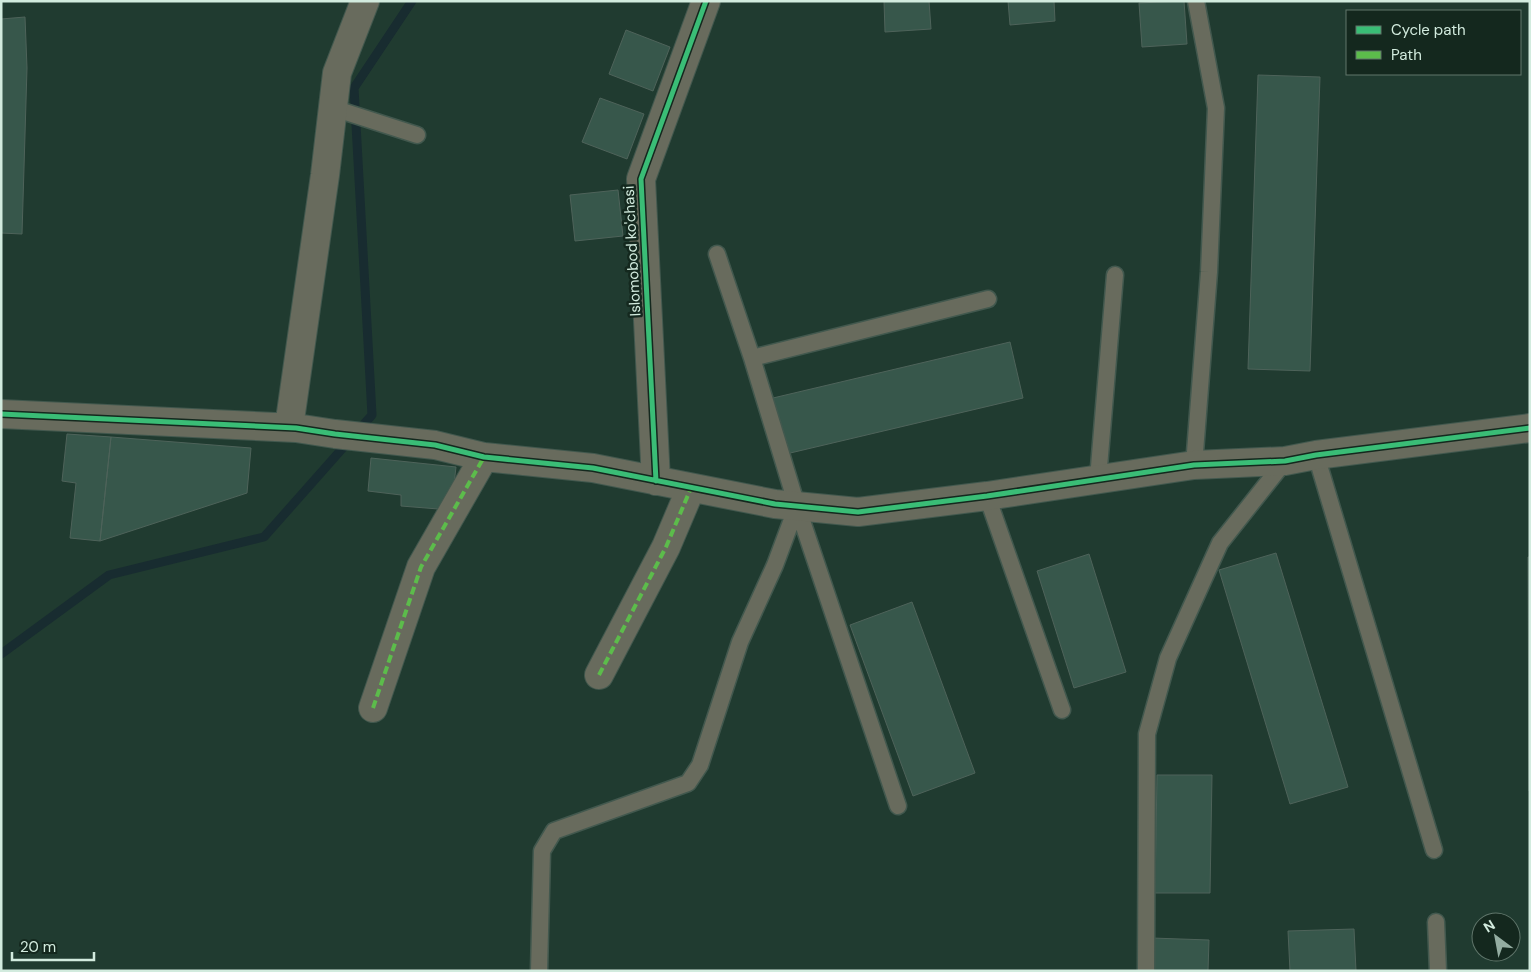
<svg xmlns="http://www.w3.org/2000/svg" width="1531" height="972" font-family="'DM Sans',sans-serif">
  <style>
    .lines { fill: none; stroke-linecap: round; stroke-linejoin: round }
    .stream { stroke: #182c30; stroke-width: 9 }
    .building { fill: #37574b; stroke: #4e635a }
    .lane-casing { stroke: #42584e; stroke-width: 19 }
    .street-casing { stroke: #42584e; stroke-width: 30 }
    .lane { stroke: #686b5d; stroke-width: 16 }
    .street { stroke: #686b5d; stroke-width: 28 }
    .quiet { stroke: #5cbc4b; stroke-width: 4; stroke-dasharray: 8 4; stroke-linecap: butt }
    .cycleway-casing { stroke: #14281e; stroke-width: 8 }
    .cycleway { stroke: #3abd76; stroke-width: 5 }
    .labels { text-anchor: middle; stroke-width: 5; stroke-linejoin: round; paint-order: stroke }
    .street-label { font-size: 15px; fill: #d2ebde; stroke: #14281e }
  </style>
  <rect width="100%" height="100%" fill="#203b30"/>
  <g class="lines">
    <path class="stream" d="M1 654 109 575 264 537 372 415 354 88 412 1"/>
  </g>
  <path class="building" d="M884 1H929L931 29 885 32Z
    M1008 1H1054L1055 21 1010 25Z
    M1184 1 1187 44 1142 47 1139 3Z
    M25 17 27 68 22 234 1 233V19Z
    M626 30 670 47 653 91 609 74Z
    M1258 75 1320 77 1310 371 1248 369Z
    M600 98 644 114 627 159 582 142Z
    M618 190 623 236 575 241 570 195Z
    M1010 342 1023 398 786 454 773 398Z
    M67 434 111 437 100 541 70 538 76 483 62 481Z
    M111 437 251 448 247 493 100 541Z
    M371 458 456 467 451 510 401 506V495L368 491Z
    M1276 553 1348 787 1290 804 1219 570Z
    M1089 554 1126 672 1074 688 1037 571Z
    M1528 557H1530V791H1529Z
    M912 602 975 773 913 796 850 625Z
    M1157 775H1212L1210 893H1155Z
    M1354 929 1356 971H1290L1288 931Z
    M1152 938 1209 940 1208 971H1150Z"/>
  <g class="lines">
    <g class="lane-casing">
      <path id="lane" d="M333 108 417 135
        M717 254 752 358
        M1316 455 1434 850
        M1194 465 1209 272 1216 108 1196 1
        M1098 479 1115 275
        M987 496 1062 710
        M898 806 797 506 752 358 988 299
        M1436 922 1438 971
        M539 971 542 851 554 831 688 783 700 765 740 642 775 565 797 506
        M1146 971 1147 734 1168 658 1220 543 1285 461"/>
    </g>
    <g class="street-casing">
      <path id="street" d="M1 414 296 428 335 434 435 445 484 457 593 468 775 504 858 512 987 496 1194 465 1285 461 1316 455 1530 428
        M289 427 325 175 337 73 365 1
        M656 481 641 179 706 1
        M599 675 666 547 691 488
        M373 708 421 567 484 457"/>
    </g>
    <use href="#lane" class="lane"/>
    <use href="#street" class="street"/>
    <path class="quiet" d="M599 675 666 547 691 488
      M373 708 421 567 484 457"/>
    <g class="cycleway-casing">
      <path id="cycleway" d="M1 414 296 428 335 434 435 445 484 457 593 468 775 504 858 512 987 496 1194 465 1285 461 1316 455 1530 428
        M656 481 641 179 706 1"/>
    </g>
    <use href="#cycleway" class="cycleway"/>
  </g>
  <g class="labels">
    <g class="street-label">
      <text transform="translate(632 251) rotate(-93)" y="5">Islomobod ko'chasi</text>
    </g>
  </g>
  <rect width="1531" height="972" fill="none" stroke="#d2ebde" stroke-width="5"/>
  <rect x="1346" y="10" width="175" height="65" fill="#14281e" stroke="#60766b"/>
  <rect x="1356" y="26" width="25" height="8" fill="#3abd76" stroke="#60766b"/>
  <text x="1391" y="35" font-size="15" fill="#d2ebde">Cycle path</text>
  <rect x="1356" y="51" width="25" height="8" fill="#5cbc4b" stroke="#60766b"/>
  <text x="1391" y="60" font-size="15" fill="#d2ebde">Path</text>
  <g transform="translate(1496 937) rotate(328)"><circle r="24" fill="#14281e" stroke="#60766b"/>
  <path d="M0-4L9 19L0 12L-9 19Z" fill="#94ada1"/>
  <text y="-8" font-size="14" font-weight="bold" text-anchor="middle" fill="#d2ebde">N</text>
  </g>
  <path d="M12 952v8h82v-8" fill="none" stroke="#d2ebde" stroke-width="2.5"/>
  <text x="20" y="952" font-size="15" fill="#d2ebde" stroke="#14281e" stroke-width="4" paint-order="stroke">20 m</text>
</svg>
